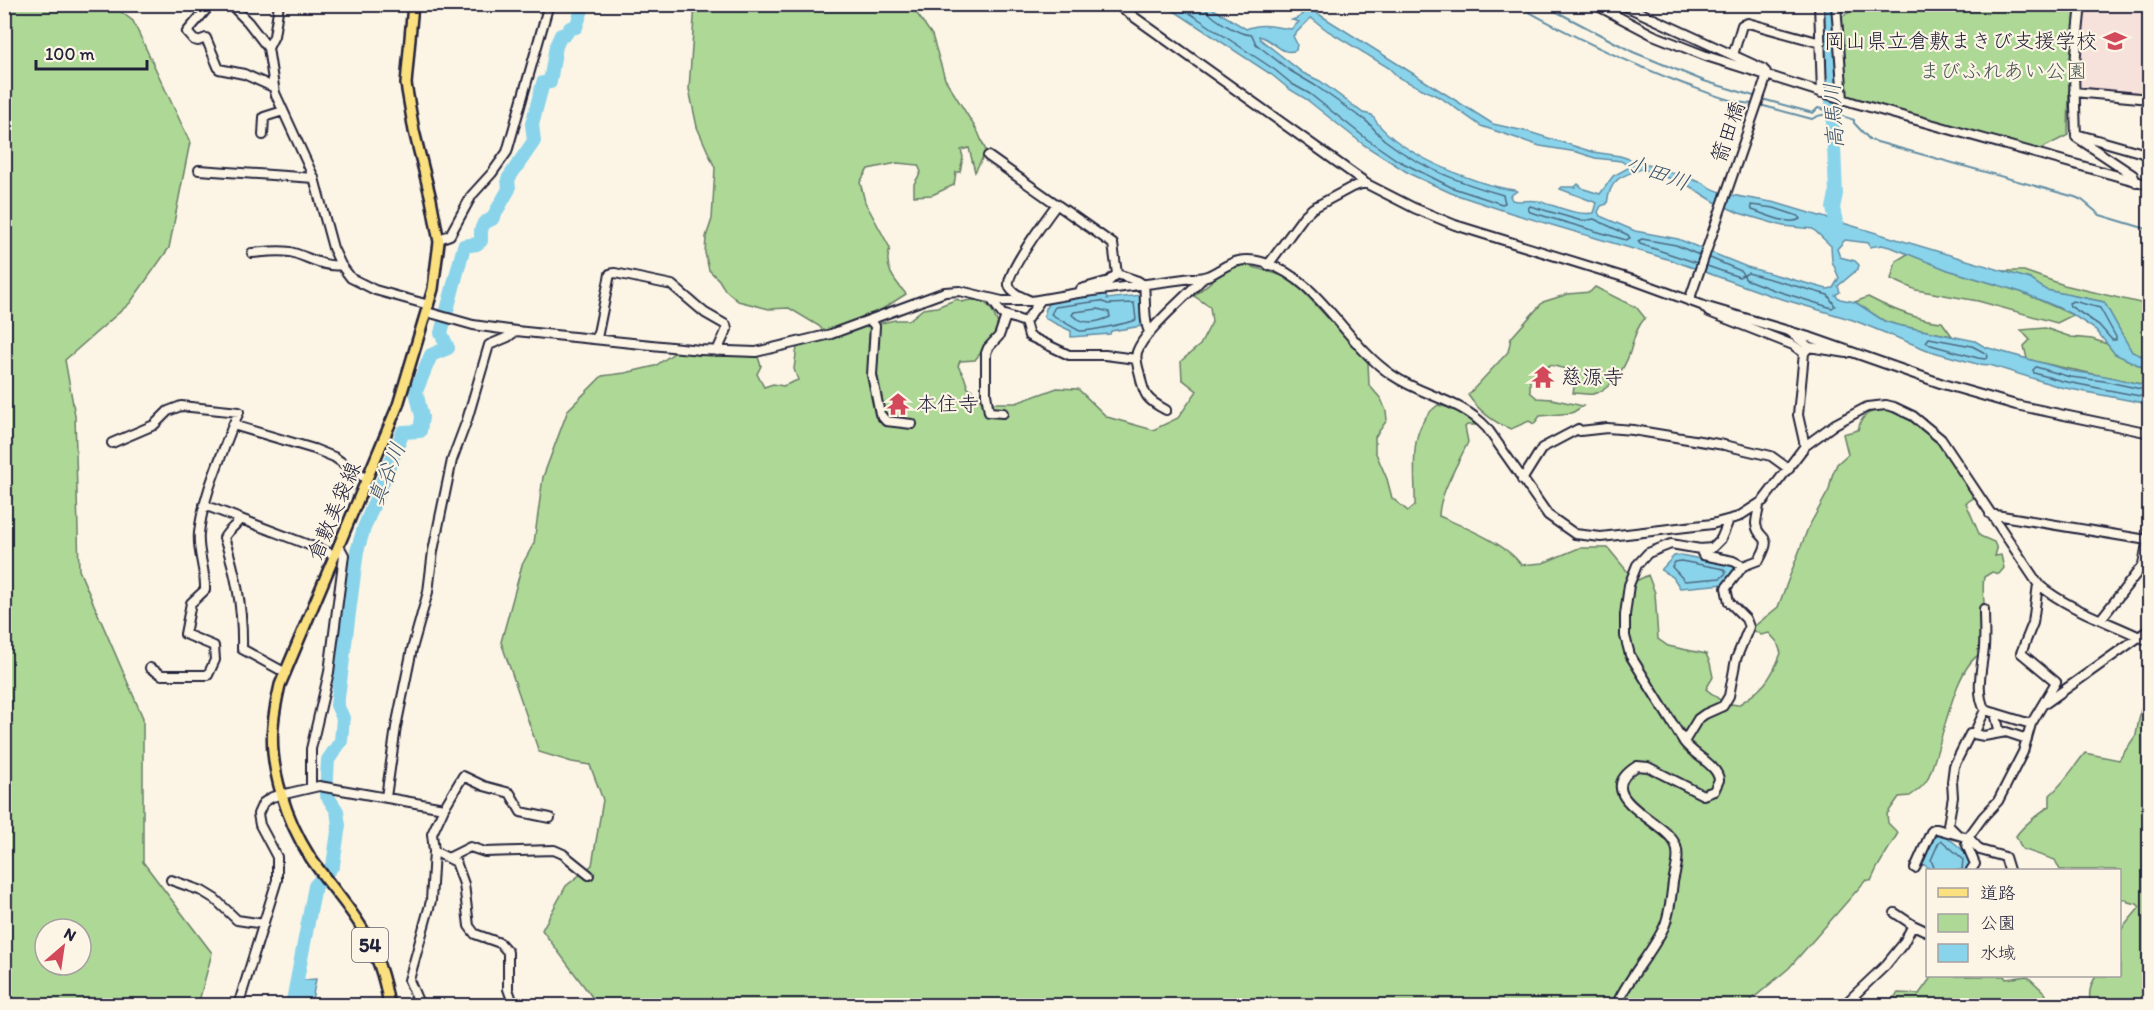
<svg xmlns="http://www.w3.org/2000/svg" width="2154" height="1010" font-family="Itim,'Klee One',sans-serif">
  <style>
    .built { fill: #f7e1db }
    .green { fill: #aed896; stroke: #687d68; stroke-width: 1.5; fill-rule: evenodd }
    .water { fill: #8ad4eb; stroke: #608da5; stroke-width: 1.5; fill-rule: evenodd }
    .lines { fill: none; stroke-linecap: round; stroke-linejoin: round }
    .shore { stroke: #4c6981; stroke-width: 1.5 }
    .stream { stroke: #608da5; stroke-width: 2 }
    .river { stroke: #8ad4eb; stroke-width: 14 }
    .minor-casing { stroke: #22223b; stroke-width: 12 }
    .major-casing { stroke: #22223b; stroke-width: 14 }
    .minor { stroke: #fcf5e5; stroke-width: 8 }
    .major { stroke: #fbe080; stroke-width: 9 }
    .labels { text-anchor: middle; stroke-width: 4.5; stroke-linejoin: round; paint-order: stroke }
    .shield { fill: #fcf5e5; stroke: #63616e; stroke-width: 1.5 }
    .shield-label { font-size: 20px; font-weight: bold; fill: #22223b }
    .poi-label { font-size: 21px; fill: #22223b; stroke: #fcf5e5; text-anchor: start }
    .park-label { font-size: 21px; fill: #4c5956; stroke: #fcf5e5 }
    .street-label { font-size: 21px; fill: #22223b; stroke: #fcf5e5 }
    .water-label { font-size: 22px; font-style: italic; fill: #415770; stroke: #fcf5e5 }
  </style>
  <rect width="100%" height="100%" fill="#fcf5e5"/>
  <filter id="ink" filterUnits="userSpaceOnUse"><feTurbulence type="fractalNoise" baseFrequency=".0167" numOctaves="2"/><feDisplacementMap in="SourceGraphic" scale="12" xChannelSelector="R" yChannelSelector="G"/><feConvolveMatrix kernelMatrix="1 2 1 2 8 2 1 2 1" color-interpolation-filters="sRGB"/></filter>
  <g filter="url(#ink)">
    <path class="built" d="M2085 5H2149V97L2078 90 2076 78H2078Z"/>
    <path class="green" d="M5 4 112 5 133 21 190 142 169 248 130 303 65 360 75 415 79 570 143 718V862L212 953 198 1005H5ZM45 929H81V965H45Z
      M695 4 911 5 932 35 945 79 978 132 986 151 975 172 969 148 961 150 963 157 960 172H956L954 185 932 195 914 196V184L921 172 918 165 897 163 868 169 860 182 865 202 890 248C883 267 894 280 906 294L873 315 877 324 895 320H909L923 309 937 307 957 299 962 302C978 297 989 301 995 317 997 322 1000 325 998 330 995 337 980 353 975 360L960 361 958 366 964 376 968 388 972 389 971 392 978 394 982 403H1016L1057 388 1078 389 1107 417 1153 430 1178 418 1197 391 1182 379 1181 361 1200 345 1212 322 1210 307 1194 296 1225 270 1246 265 1287 277 1301 289 1368 362 1369 385 1381 399 1386 411 1387 420 1375 437V451L1387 479 1392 498 1408 511 1415 505C1416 471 1406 428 1438 405 1452 408 1467 412 1475 425H1467L1465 427 1468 442C1459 462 1439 494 1439 516 1462 526 1508 544 1521 565L1543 563 1579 548H1608L1627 571 1638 580 1648 575 1655 593 1658 639 1668 646 1706 654 1710 663 1713 677 1706 689 1724 703 1738 705C1762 690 1771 680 1781 653L1777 642 1769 633 1761 635 1751 629 1778 607 1808 528 1829 490 1832 476 1837 464 1848 454 1843 434 1858 430C1859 426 1861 420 1864 417 1883 398 1919 423 1935 438 1951 454 1963 477 1975 497L1966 503 1980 536 1994 542 1997 549 1995 556 2001 555 2004 568 1999 574 1992 572 1984 577C1982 588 1984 595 1984 605 1983 621 1981 638 1980 654 1952 670 1942 750 1927 780 1923 787 1916 792 1910 796L1899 797 1887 814 1888 823 1898 833 1877 868 1871 881 1866 880 1789 968 1744 1006 598 1005 542 930 566 886 592 865 603 800 590 765 572 762 539 752 501 642 522 565 534 543 543 477 568 410 602 376 625 373 655 366 677 351 719 356 757 354 761 366 757 374 764 387 773 384 783 386 798 380 794 369 797 347 830 338 819 326 789 308 769 309 738 301 725 290 719 280 709 270 705 253 706 237 712 219 715 168 697 127 689 89Z
      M1859 5H2078L2069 88 2068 135 2039 150 1847 96 1842 17Z
      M1909 253 1948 270 2021 292 2073 315 2057 323 1978 301 1916 290 1891 279 1896 261Z
      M2000 271H2024L2064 285 2149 305V359L2132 352 2104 302 2046 290 2030 279Z
      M1595 287 1637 308 1645 318C1636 328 1634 339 1630 352 1625 368 1610 391 1593 394 1587 395 1579 393 1573 393L1575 382 1570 370 1550 365 1530 378V392L1537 398 1552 399 1583 406 1572 413 1540 416 1534 424 1529 421 1511 429C1494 423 1478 410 1468 395L1508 352 1511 338 1543 302 1568 294 1590 292Z
      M1868 297C1891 309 1916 320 1942 322L1952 336 1897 325 1884 321 1855 302Z
      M2045 328 2071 337 2092 339 2107 344 2115 354 2149 370V386C2109 376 2068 370 2027 359L2024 346 2030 340 2021 330Z
      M2149 697V1005H2091C2088 994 2090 986 2096 976H2120V931L2140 907 2137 904 2128 902 2126 899H2120V870H2060L2055 860 2022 849 2016 836C2022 827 2040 812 2050 806V795C2064 783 2073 768 2085 753L2119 760 2136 735 2141 709Z
      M1932 976H2004L2006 979 2027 976 2045 993 2051 1005H1887L1898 993 1919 994Z"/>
    <path class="water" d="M1165 5H1207L1246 29C1262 22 1275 27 1291 29L1299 22 1292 20 1298 18 1309 8 1493 124 1529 132 1593 152 1620 156 1703 183C1722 197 1753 198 1776 203L2010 273 2030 279 2046 290 2104 302 2132 352 2149 359V370L2115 354 2096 330 2073 315 2057 307 2021 292 1948 270 1893 248 1882 245 1870 247 1869 243 1845 240 1837 249 1840 257 1855 261 1859 265 1858 269 1838 286 1840 292 1835 295 1840 299 1855 302 1884 321 1897 325 1975 341 1985 347 2071 371 2105 376 2149 386V404L2060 387 1990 365 1977 364 1930 351 1853 320 1772 296 1674 261 1511 213 1451 193 1410 174 1364 145 1306 99 1289 89 1272 75ZM1311 18 1328 31 1389 68 1399 78 1441 98 1481 126 1540 146 1577 152 1595 158 1621 161 1630 167 1613 176 1600 194 1584 189 1578 184 1575 187H1562L1560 189 1597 203 1594 213C1574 216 1556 205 1537 201 1528 199 1521 203 1512 200L1510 196 1517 191 1514 190C1474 185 1392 151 1372 115L1363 113 1320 81 1303 73 1260 39 1259 36C1273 39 1282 57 1296 50L1297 44 1293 36ZM1642 169 1686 184 1715 202 1739 213 1783 226 1813 229 1831 246 1832 261 1839 278 1833 288 1827 289 1747 267 1678 239 1635 231 1600 216 1598 212 1601 206 1607 204C1610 179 1620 176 1642 169Z
      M1106 294 1107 299 1141 295 1142 326 1111 331 1110 334 1071 337V331L1046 319 1044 316 1047 305 1053 301Z
      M1681 555 1739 567 1725 584 1680 588 1673 577 1661 570 1674 556Z
      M1937 832C1945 834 1969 853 1970 861 1970 864 1968 867 1967 870H1933L1922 864Z
      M296 975 304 980 316 979 311 1005H290Z"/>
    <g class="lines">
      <path class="shore" d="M1176 4 1275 70 1292 84 1310 94 1368 140 1397 160 1453 188 1502 204 1505 203 1503 195C1461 183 1421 168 1386 141 1376 134 1371 122 1360 117L1316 86 1289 70 1256 44 1252 35C1240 35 1206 17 1204 4
        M1751 205 1774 208 1798 216 1800 219C1789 226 1765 214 1752 210Z
        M1530 206 1582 221 1594 219 1628 235 1630 238 1626 240 1530 212 1528 209Z
        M1697 263 1640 244 1638 241 1642 239 1676 245 1699 255
        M1707 266 1739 277 1743 275 1741 271 1710 258
        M1748 273 1828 295 1835 306 1832 308 1774 290 1745 279 1744 275Z
        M1100 301 1108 304 1134 303 1136 320C1128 323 1087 332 1080 331 1077 330 1054 316 1051 314L1055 307Z
        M2073 301 2100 308 2116 337V340H2112L2099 325 2070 306 2069 303Z
        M1098 309 1109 312 1110 317C1096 323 1084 325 1072 315L1074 312Z
        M1929 338 1972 346 1987 354 1988 357 1985 359 1978 358 1931 345 1926 342Z
        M2150 391 2104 381 2070 377 2036 367 2033 370 2034 373 2062 381 2150 398
        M1681 561 1724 569 1726 573 1721 578 1685 581 1672 567 1675 562Z
        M1935 870 1931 860 1939 842 1941 840 1963 859 1962 870"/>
      <path class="stream" d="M1515 4C1569 35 1626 62 1684 84 1707 92 1730 103 1754 104
        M1542 4 1633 52 1704 81 1757 97
        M1762 99 1813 113 1818 108 1834 112
        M1760 105 1812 119C1823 111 1842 115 1854 120V123L1870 140 2075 197 2082 200 2100 215 2150 230"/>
      <path class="river" d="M1828 4 1836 194 1833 208 1837 227
        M292 1006 315 886 333 865 339 825 337 811 326 794 328 760 341 741 343 718 337 705 357 551 364 528 403 432 420 431 422 417 416 391 431 355 448 348 441 333 464 246 477 244 481 241V230L484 223 492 219 509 189 508 179 534 141 532 124 543 83 550 82 556 46 561 35H565L570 28 576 27 584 4"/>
      <g class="minor-casing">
        <path id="minor" d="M211 4 187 32 194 40 198 41 206 38 219 69 244 74 273 87
          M230 4 248 22 268 48 275 93 314 178 333 248 341 265 351 278 375 290 429 305
          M1116 4 1362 180 1365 183 1414 208 1455 225 1633 280 1704 306 1812 338 1943 384 2016 405 2150 433
          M1594 4 1653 35 1706 56 1855 103 2150 185
          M1621 4 1763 69 1766 72 1765 81 1689 301
          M1819 4 1822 93
          M1836 4 1843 100
          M2081 4 2074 73 2076 137 2133 175 2136 182
          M268 48 274 36 279 4
          M1733 55 1742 25 1748 23 1821 43
          M2074 92 2150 99
          M2076 134 2150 155
          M263 135 264 117 283 111
          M988 156 1113 244 1117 274 1138 281 1144 285C1146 298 1143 324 1150 333
          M199 170 314 178
          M439 239 450 235 472 195 492 173 507 152 549 4
          M252 253C265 252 277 250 290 252 307 256 324 268 341 265
          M1268 265 1304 216 1313 208 1352 187 1365 183
          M1081 289 1109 281 1117 274
          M991 299 1002 314 1025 322 1029 336 1069 355H1105L1136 359
          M1031 301C1023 297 1011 294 1009 285 1006 273 1048 216 1057 204
          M1704 307 1709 312 1793 345 1804 353 1798 415 1805 446
          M427 312 473 325 516 331 700 350 756 352 831 334 945 292 960 291 1002 301H1032L1078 293 1192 278C1221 280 1225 251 1265 263 1321 280 1345 344 1392 375 1424 397 1460 399 1487 428L1548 515 1575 534 1601 537 1712 524 1738 517 1763 501 1805 446 1835 424 1867 407 1886 405 1894 407 1913 416 1941 439 2038 584C2070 611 2113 623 2150 642
          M870 320 875 326 872 375 880 414 886 421 912 424
          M1025 322 1040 301
          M1789 331 1809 347
          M597 338 609 279 610 274 615 273 672 285 705 313 726 325 727 329 717 351
          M1804 353 1809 347 1847 353
          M1166 410C1147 400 1144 396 1140 375 1138 367 1135 360 1137 352 1144 331 1186 297 1202 279
          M1003 413 989 412 986 394V353L988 348 999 336 1006 316
          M112 443 154 425 168 411 181 406 239 412 233 425 314 449 334 457 366 479
          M1522 480 1542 448 1578 429 1580 431 1607 428 1633 430 1724 445 1771 456 1789 469
          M204 505 335 555
          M1990 514 2147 540
          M240 519C235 527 228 530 224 538 237 575 243 610 242 649L286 673
          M1700 549 1703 555 1733 561 1743 566 1759 560C1775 532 1758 542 1756 524 1756 517 1759 511 1759 504
          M1984 609C1984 622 1985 635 1984 648 1982 667 1975 692 1985 710L2031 724
          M2101 619 2143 565 2150 527
          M150 668 162 675H208L215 660 214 646 185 634 191 603 205 590C206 571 197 552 199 533 203 496 220 460 233 425
          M2046 703 2150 629
          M1995 713 2000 733
          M1974 734 1984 736 2006 732 2027 739
          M1684 742 1698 719 1705 714 1723 706 1729 696 1736 659 1749 627 1746 619 1729 602 1726 588 1743 566
          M311 787V749L329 672 344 555 339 546
          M386 797 396 727 412 649 428 592 433 551 452 460 467 420 489 345 508 337 516 331
          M1957 834 1948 825 1953 797 1952 782 1954 766 1970 734H1974L1985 710
          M448 858 470 847 485 852 554 850 563 854 589 875
          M1915 868 1931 832 1934 829H1937L1969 838 1980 850 2005 857 2009 870
          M1971 870 1975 864 1966 843 1967 839 1983 817 1998 801 2023 752 2031 724 2056 682 2021 653 2033 623 2038 584
          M171 880 202 891 215 899 237 920 264 924
          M1895 913 1913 925
          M513 1002 527 1006
          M238 1006 277 880V857L260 825 258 814 263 803 272 797 319 786 444 808
          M420 1006 409 980 431 901 434 851
          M514 1006 508 989V952L500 943 475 934 469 926 464 884 456 862 434 851 432 834 444 808 463 776 484 786 510 793 521 812 550 818
          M1616 1006C1628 977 1651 955 1664 927 1670 914 1671 897 1673 882 1675 871 1680 858 1676 846 1668 821 1587 797 1637 766L1648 767 1703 795 1714 791 1719 780C1718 765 1693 755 1684 742L1630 655 1625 636V615L1629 585 1637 565 1648 553 1671 544 1700 549 1712 548 1721 539 1729 520
          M1843 1006 1886 965 1903 944 1913 925 1928 932"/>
      </g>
      <g class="major-casing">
        <path id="major" d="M389 1006C385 978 376 952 362 928 347 903 326 881 310 857 287 821 269 769 273 726 274 712 277 698 280 685L398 405 433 289 439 242 431 199 414 131 406 84 413 4"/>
      </g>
      <use href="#minor" class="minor"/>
      <use href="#major" class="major"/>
    </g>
  </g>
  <defs>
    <g id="school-bare" transform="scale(1.8)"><path d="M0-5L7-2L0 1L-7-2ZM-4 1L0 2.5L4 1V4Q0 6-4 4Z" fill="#d1495b" stroke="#fcf5e5" stroke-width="2.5" paint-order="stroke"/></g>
    <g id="temple-bare" transform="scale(1.8)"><path d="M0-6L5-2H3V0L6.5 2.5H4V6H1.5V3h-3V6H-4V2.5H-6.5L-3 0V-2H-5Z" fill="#d1495b" stroke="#fcf5e5" stroke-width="2.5" paint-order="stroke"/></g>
  </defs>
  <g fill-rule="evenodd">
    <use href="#school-bare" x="2115" y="41"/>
    <use href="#temple-bare" x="1543" y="377"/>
    <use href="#temple-bare" x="898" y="404"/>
  </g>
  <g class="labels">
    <rect class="shield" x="352" y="928" width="36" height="34" rx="4.5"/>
    <g class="shield-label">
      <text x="370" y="952">54</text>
    </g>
    <g class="poi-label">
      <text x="2097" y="48" text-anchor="end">岡山県立倉敷まきび支援学校</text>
      <text x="1561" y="384">慈源寺</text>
      <text x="916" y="411">本住寺</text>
    </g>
    <g class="park-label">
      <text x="2003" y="78">まびふれあい公園</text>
    </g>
    <g class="street-label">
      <text transform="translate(1728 132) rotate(-71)" y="7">箭田橋</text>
      <text transform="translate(334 511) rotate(-67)" y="7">倉敷美袋線</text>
    </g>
    <g class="water-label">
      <text transform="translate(1833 116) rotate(-93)" y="8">高馬川</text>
      <text transform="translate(1658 172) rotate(20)" y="8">小田川</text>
      <text transform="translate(386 474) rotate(-68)" y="8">真谷川</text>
    </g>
  </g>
  <rect width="2154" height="1010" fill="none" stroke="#fcf5e5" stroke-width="24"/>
  <rect x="12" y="12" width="2130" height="986" fill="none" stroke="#22223b" stroke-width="2" filter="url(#ink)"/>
  <rect x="1926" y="869" width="195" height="108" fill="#fcf5e5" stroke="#a5a1a1" stroke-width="1.5"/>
  <rect x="1938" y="888" width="30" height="9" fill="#fbe080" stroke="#a5a1a1" stroke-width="1.5"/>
  <text x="1980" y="899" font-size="18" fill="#22223b">道路</text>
  <rect x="1938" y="914" width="30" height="18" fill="#aed896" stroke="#a5a1a1" stroke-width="1.5"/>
  <text x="1980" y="929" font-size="18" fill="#22223b">公園</text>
  <rect x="1938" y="944" width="30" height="18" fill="#8ad4eb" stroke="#a5a1a1" stroke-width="1.5"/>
  <text x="1980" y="959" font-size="18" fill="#22223b">水域</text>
  <g transform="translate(63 947) rotate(29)"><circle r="28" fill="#fcf5e5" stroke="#a5a1a1" stroke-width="1.5"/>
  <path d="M0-4.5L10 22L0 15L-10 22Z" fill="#d1495b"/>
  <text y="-9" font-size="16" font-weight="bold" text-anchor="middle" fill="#22223b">N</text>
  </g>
  <path d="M36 60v9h111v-9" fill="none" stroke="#22223b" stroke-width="3"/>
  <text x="45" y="60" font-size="18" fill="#22223b" stroke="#fcf5e5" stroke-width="4.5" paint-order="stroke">100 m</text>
</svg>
